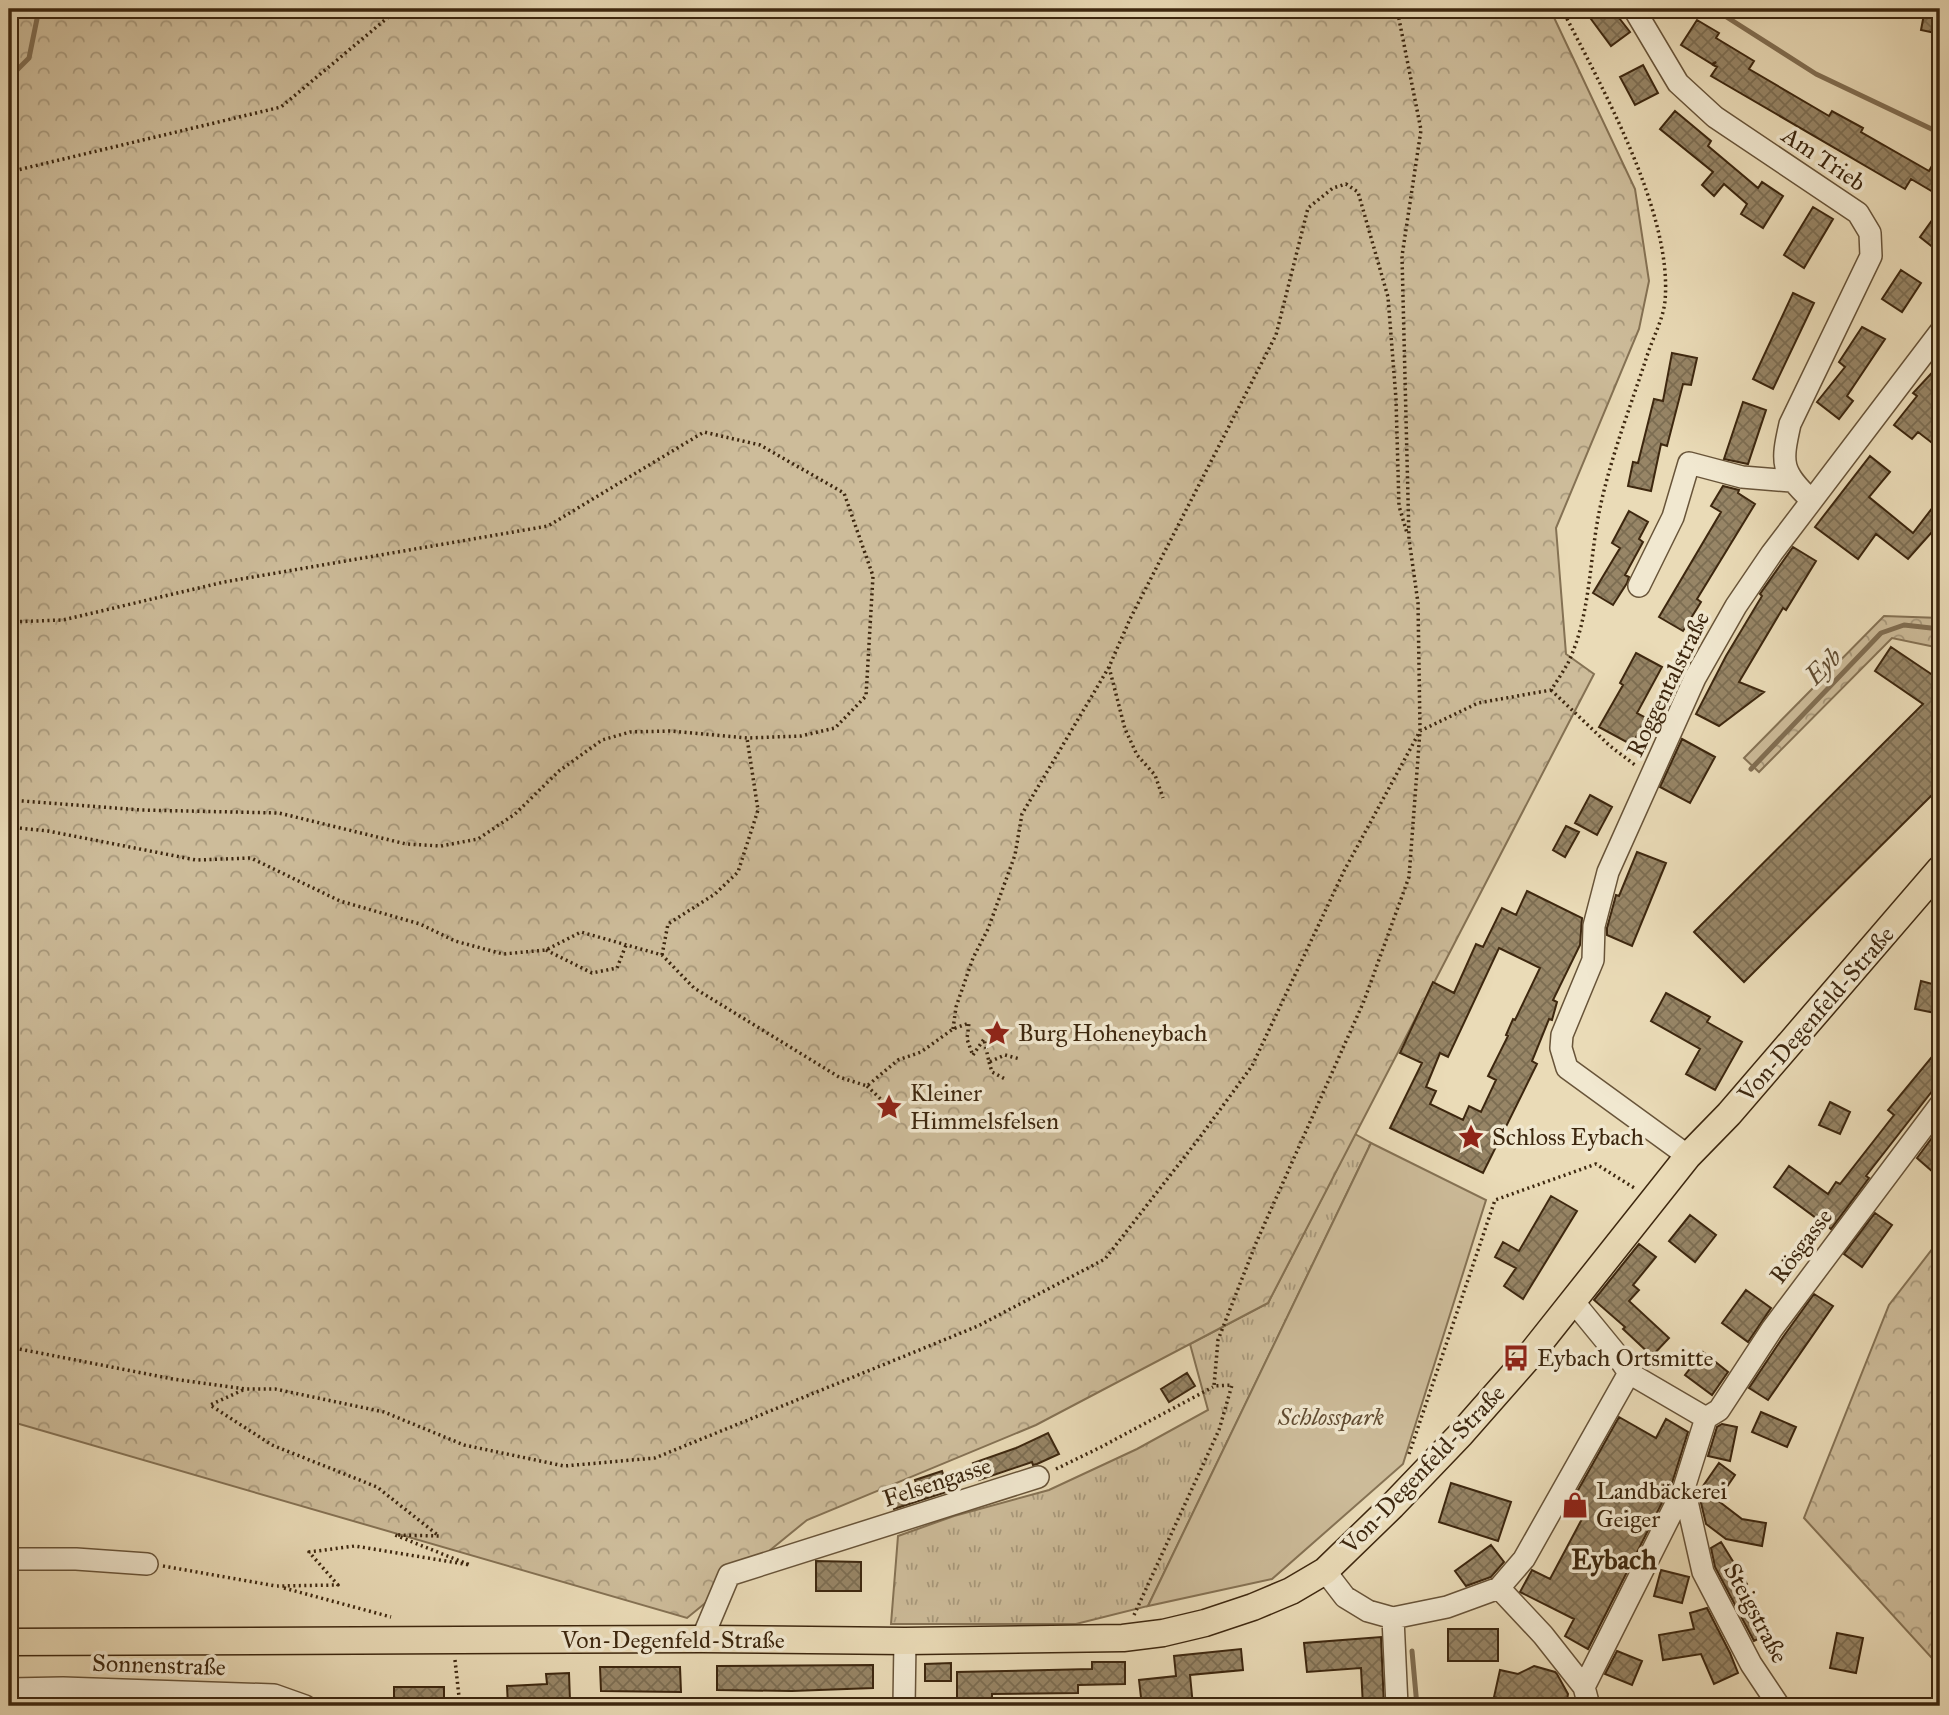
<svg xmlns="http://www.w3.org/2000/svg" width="1949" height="1715" font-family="'IM FELL Great Primer',serif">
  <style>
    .grass { fill: url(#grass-tufts); stroke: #857254; stroke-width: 2 }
    .forest { fill: url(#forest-crowns); stroke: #857254; stroke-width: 2 }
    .green { fill: #cdbc9a; stroke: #857254; stroke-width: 2 }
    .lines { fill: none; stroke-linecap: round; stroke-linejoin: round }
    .stream { stroke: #816e52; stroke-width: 5 }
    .building { fill: url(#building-cross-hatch); stroke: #3d270f; stroke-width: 2; fill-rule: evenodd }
    .minor-casing { stroke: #685439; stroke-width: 24 }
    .major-casing { stroke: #3d270f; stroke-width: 29 }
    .path { stroke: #3d270f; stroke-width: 3.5; stroke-dasharray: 2 3.5; stroke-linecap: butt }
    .minor { stroke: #f1e8d0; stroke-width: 21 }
    .major { stroke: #eadbb7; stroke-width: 26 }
    .labels { text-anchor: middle; stroke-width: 7; stroke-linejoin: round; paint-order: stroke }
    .street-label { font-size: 24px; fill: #3d270f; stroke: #f1e8d0 }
    .poi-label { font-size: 24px; fill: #3d270f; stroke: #f1e8d0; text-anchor: start }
    .park-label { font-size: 24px; font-style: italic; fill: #614c32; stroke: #f1e8d0 }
    .water-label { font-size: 26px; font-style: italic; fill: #5f4b30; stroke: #f1e8d0 }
    .quarter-label { font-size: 28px; font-weight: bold; fill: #3d270f; stroke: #f1e8d0 }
  </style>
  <defs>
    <pattern id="grass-tufts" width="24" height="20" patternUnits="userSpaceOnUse" patternTransform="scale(1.75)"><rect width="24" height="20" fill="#cdbc9a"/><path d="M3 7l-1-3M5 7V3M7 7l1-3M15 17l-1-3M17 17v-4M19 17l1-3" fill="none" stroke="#a8997c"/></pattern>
    <pattern id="forest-crowns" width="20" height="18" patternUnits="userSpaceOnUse" patternTransform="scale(1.75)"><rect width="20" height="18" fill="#cdbc9a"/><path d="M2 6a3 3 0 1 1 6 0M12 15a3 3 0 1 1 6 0" fill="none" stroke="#a8997c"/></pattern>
    <pattern id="building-cross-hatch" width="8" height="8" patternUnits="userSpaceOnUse" patternTransform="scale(1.75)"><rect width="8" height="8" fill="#978566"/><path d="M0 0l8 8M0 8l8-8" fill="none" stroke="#7c6d52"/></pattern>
  </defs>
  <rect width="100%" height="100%" fill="#eadbb7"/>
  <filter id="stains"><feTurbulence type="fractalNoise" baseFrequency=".00286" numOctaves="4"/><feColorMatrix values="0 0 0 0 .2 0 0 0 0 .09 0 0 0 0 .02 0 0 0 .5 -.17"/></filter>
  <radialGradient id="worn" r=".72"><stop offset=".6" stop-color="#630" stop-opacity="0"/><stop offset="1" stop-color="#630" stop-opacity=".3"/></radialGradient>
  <path class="grass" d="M1355 1134 1371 1143 1148 1606 1076 1624H891L898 1536 954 1516 1049 1490 1137 1449 1208 1410 1190 1344 1268 1303Z"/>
  <path class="forest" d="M9 9H1550L1635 189 1649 281 1639 329 1556 528 1566 654 1594 674 1268 1303 1036 1425 807 1520 687 1618 9 1421Z
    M1884 616 1940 618V648L1892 638 1759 772 1744 758Z
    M1940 1239V1667L1804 1518 1889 1305Z"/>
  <path class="green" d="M1371 1143 1486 1200 1403 1464 1272 1579 1148 1606Z"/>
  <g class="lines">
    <path class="stream" d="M1714 9 1816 74 1940 133
      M9 78 29 58 39 9
      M1751 769 1881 633 1904 625 1940 629
      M1412 1651 1417 1706"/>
  </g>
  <path class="building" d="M1596 9H1612L1630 32 1611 46 1588 15Z
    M1925 9H1940V34L1921 30Z
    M1697 20 1719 33 1716 38 1754 61 1749 69 1829 116 1832 111 1863 128 1861 132 1929 171 1940 152V196L1911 179 1905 189 1711 76 1717 67 1713 65 1716 62 1712 64 1681 45Z
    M1643 65 1658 93 1635 105 1620 77Z
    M1675 111 1711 141 1708 146 1758 188 1762 182 1783 196 1763 228 1741 214 1747 204 1724 184 1714 196 1702 185 1713 172 1660 129Z
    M1813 207 1833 219 1804 268 1784 255Z
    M1940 209V253L1920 237Z
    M1901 270 1921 283 1902 312 1882 299Z
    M1793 293 1814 303 1773 389 1753 379Z
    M1862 327 1885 339 1847 396 1853 401 1839 419 1817 402 1845 367 1839 362Z
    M1672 353 1697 358 1691 385 1683 384 1667 446 1661 444 1651 491 1628 486 1633 462 1638 463 1654 399 1663 401Z
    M1940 364V449L1918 432 1912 439 1894 425 1917 396 1913 393Z
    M1743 402 1766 410 1748 464 1724 459Z
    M1870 456 1890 472 1869 497 1913 533 1940 498V540L1931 533 1908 559 1876 534 1858 559 1815 527Z
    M1723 486 1739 490 1738 493 1755 504 1697 599 1701 602 1683 631 1659 617 1721 512 1711 506Z
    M1629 511 1648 522 1639 539 1643 542 1625 575 1629 577 1627 583 1613 605 1593 593 1620 548 1612 543Z
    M1793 547 1816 561 1786 610 1783 608 1739 682 1764 692 1719 726 1696 714 1726 656 1762 596 1760 594Z
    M1891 647 1940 680V787L1744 982 1694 932 1923 704 1875 671Z
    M1636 653 1662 667 1637 713 1646 718 1632 745 1599 727 1623 685 1620 683Z
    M1682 739 1715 757 1690 803 1660 787Z
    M1590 795 1612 807 1597 835 1575 823Z
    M1566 826 1579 832 1565 857 1553 850Z
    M1637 852 1666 863 1632 946 1607 935V928L1616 895 1619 896Z
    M1527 891 1582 918 1580 945 1553 1000 1557 1002 1552 1020 1549 1019 1532 1061 1537 1064 1483 1173 1390 1128 1422 1063 1400 1053 1433 982 1454 993 1476 944 1483 947 1502 908 1516 915ZM1499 948 1540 968 1515 1020 1513 1019 1506 1035 1508 1036 1488 1076 1496 1080 1481 1112 1469 1106 1463 1120 1430 1104 1436 1091 1426 1087 1440 1053 1448 1057Z
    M1921 981 1940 986V1014L1915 1009Z
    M1666 993 1710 1017 1707 1022 1742 1042 1715 1090 1686 1074 1700 1049 1651 1021Z
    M1940 1047V1081L1866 1176 1869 1178 1831 1229 1774 1187 1789 1166 1828 1194 1836 1182 1840 1184 1894 1115 1888 1110Z
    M1830 1102 1850 1112 1840 1134 1819 1125Z
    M1940 1127V1163L1933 1172 1917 1158Z
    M1551 1196 1577 1211 1523 1299 1504 1286 1516 1268 1495 1257 1503 1242 1519 1251Z
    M1875 1213 1892 1225 1862 1267 1844 1254Z
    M1690 1215 1716 1235 1695 1262 1669 1241Z
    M1639 1244 1656 1257 1633 1285 1639 1290 1629 1301 1669 1338 1652 1356 1623 1329 1625 1327 1594 1300Z
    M1746 1290 1771 1308 1748 1342 1722 1323Z
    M1814 1294 1833 1306 1768 1400 1749 1388 1783 1337Z
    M1703 1352 1728 1372 1712 1395 1685 1375Z
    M1187 1373 1195 1386 1169 1402 1161 1389Z
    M1761 1412 1796 1427 1787 1447 1752 1432Z
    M1619 1417 1656 1438 1666 1419 1688 1432 1672 1483 1588 1649 1565 1636 1574 1619 1520 1592 1532 1570 1550 1579 1583 1517 1568 1508Z
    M1722 1424 1737 1427 1730 1461 1708 1456 1717 1427Z
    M1048 1433 1059 1454 1037 1464 1033 1465 1032 1462 979 1480 973 1463 1016 1448Z
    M1719 1463 1735 1475 1720 1497 1703 1486Z
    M942 1471 949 1491 894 1509 890 1495 917 1487 915 1480Z
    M1451 1483 1511 1502 1498 1541 1439 1522Z
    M1708 1493 1742 1519 1766 1523 1762 1546 1726 1539 1706 1524 1701 1503Z
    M1721 1542 1747 1584 1745 1586 1770 1633 1754 1641 1715 1567 1711 1548Z
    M1491 1545 1504 1562 1491 1577 1466 1586 1455 1571Z
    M816 1561 861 1562V1591H816Z
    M1661 1570 1689 1577 1682 1603 1654 1596Z
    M1707 1608 1730 1653 1738 1673 1714 1684 1701 1654 1663 1660 1659 1635 1694 1629 1690 1613Z
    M1448 1629H1498V1661H1448Z
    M1837 1633 1863 1638 1856 1673 1830 1668Z
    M1381 1637 1384 1706H1363L1361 1668 1307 1672 1304 1643Z
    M1241 1649 1243 1670 1190 1675 1193 1706H1142L1139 1680 1176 1676 1174 1656Z
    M1617 1651 1642 1661 1632 1685 1605 1674Z
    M1092 1662H1125V1684L1078 1685V1693L992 1694V1703H957V1672L1092 1669Z
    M951 1663V1681H925V1664Z
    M873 1665V1688L792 1691 717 1690V1666Z
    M1534 1666 1555 1672 1557 1674 1568 1694 1566 1706H1504L1505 1700 1494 1697 1500 1670 1518 1674Z
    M600 1667H680L681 1692 601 1691Z
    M569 1673 570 1701 525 1702V1706H508L507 1686 547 1684 546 1674Z
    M394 1687H444V1706H394Z"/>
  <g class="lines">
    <g class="minor-casing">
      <path id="minor" d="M1634 9 1678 83 1715 117 1858 213 1870 233 1871 256 1790 424C1781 464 1781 471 1811 500
        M1639 586 1673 517 1689 463 1742 477 1791 481
        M1688 1156 1567 1068 1561 1048 1562 1035 1593 960 1594 926 1608 872 1695 678 1736 606 1772 553 1940 332
        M1573 1301 1614 1351 1629 1373 1706 1418
        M1706 1418 1719 1410 1772 1329 1940 1105
        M1706 1418 1684 1488 1703 1572 1751 1664 1779 1706
        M9 1559H76L147 1564
        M1325 1571 1345 1597 1368 1611 1393 1618 1447 1607 1499 1588 1524 1559 1629 1373
        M1499 1588 1543 1635 1584 1687 1589 1706
        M1393 1618 1397 1706
        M702 1639 729 1575 1038 1477
        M1584 1687 1684 1488
        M9 1689 63 1688 274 1695 305 1706
        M904 1706 905 1641"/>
    </g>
    <g class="major-casing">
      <path id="major" d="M9 1642 702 1639 905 1641 1123 1638 1163 1633 1205 1623 1253 1607 1291 1591 1325 1571 1392 1506 1461 1434 1527 1359 1688 1156 1729 1114 1940 869"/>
    </g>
    <path class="path" d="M9 172 281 107 398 9
      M9 622 63 620 224 582 548 526 704 432 760 445 844 493 873 576 866 696 835 728 801 736 747 738 670 731 630 732 602 740 559 771 515 814 478 839 441 846 406 844 279 813 141 810 9 800
      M1109 667 1125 729 1137 755 1155 775 1163 798
      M1551 690 1610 746 1635 765
      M9 827 48 831 196 860 251 858 340 901 420 924 455 941 503 954 546 950 581 932 662 955 694 988 839 1077 867 1086 898 1060 921 1052 953 1029 969 1023 967 1039 973 1056
      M546 950 592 973 617 968 626 945
      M662 955 668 924 715 894 738 872 758 810 747 738
      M953 1029 956 1007 973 958 988 929 1015 855 1022 814 1109 667 1130 619 1276 335 1308 208 1333 188 1346 184 1358 192 1388 297 1396 399 1399 506 1407 533
      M973 1055 984 1039 989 1062 1005 1055 1020 1059
      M989 1062 992 1072 1007 1080
      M867 1086 889 1107
      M9 1347 173 1379 246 1389H275L384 1412 464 1445 564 1466 655 1458 978 1326 1105 1259 1200 1137 1252 1066 1344 871 1420 731 1478 703 1551 690C1557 681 1563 672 1568 663 1591 615 1589 559 1600 508 1611 456 1631 405 1647 356 1653 337 1663 320 1665 301 1673 213 1601 86 1562 9
      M243 1390 210 1405 272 1445 377 1487 439 1536 395 1535 470 1565 355 1546 309 1552 338 1585 277 1586
      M1409 1454 1495 1200 1596 1164 1636 1189
      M1056 1469 1101 1447 1213 1387
      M163 1566 276 1586
      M284 1588 391 1617
      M1134 1615 1219 1430 1232 1385 1214 1386 1218 1340 1256 1243 1364 1001 1409 877 1420 731 1418 603 1409 539 1402 256 1421 130 1397 9
      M455 1660 460 1706"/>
    <use href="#minor" class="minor"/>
    <use href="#major" class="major"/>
  </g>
  <defs>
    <g id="sight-bare" transform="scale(2.1)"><path d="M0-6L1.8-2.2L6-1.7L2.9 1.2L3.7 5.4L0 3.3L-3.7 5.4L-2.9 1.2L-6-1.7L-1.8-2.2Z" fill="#8f2418" stroke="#f1e8d0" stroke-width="2.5" paint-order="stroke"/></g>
    <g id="bus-bare" transform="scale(2.1)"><path d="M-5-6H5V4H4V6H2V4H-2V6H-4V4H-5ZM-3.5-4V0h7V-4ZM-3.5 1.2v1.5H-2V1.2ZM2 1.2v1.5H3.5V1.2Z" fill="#8f2418" stroke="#f1e8d0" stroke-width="2.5" paint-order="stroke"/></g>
    <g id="shop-bare" transform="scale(2.1)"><path d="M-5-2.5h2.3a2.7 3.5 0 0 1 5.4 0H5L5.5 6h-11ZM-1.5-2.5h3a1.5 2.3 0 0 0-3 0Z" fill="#8f2418" stroke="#f1e8d0" stroke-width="2.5" paint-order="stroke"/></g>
  </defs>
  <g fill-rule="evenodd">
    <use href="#sight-bare" x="997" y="1033"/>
    <use href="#sight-bare" x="889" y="1107"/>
    <use href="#sight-bare" x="1471" y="1137"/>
    <use href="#bus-bare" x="1516" y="1358"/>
    <use href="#shop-bare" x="1575" y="1505"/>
  </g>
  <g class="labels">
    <g class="street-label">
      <text transform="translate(1824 159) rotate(34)" y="8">Am Trieb</text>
      <text transform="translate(1668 684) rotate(-64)" y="8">Roggentalstraße</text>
      <text transform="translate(1816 1014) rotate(-49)" y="8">Von-Degenfeld-Straße</text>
      <text transform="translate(1801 1246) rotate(-53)" y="8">Rösgasse</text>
      <text transform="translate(1423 1469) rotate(-46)" y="8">Von-Degenfeld-Straße</text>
      <text transform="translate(937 1482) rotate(-18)" y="8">Felsengasse</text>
      <text transform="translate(1756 1613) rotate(62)" y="8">Steigstraße</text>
      <text x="673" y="1648">Von-Degenfeld-Straße</text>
      <text transform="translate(159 1665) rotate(2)" y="8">Sonnenstraße</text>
    </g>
    <g class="poi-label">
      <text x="1018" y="1041">Burg Hoheneybach</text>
      <text x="910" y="1101">Kleiner<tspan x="910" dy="28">Himmelsfelsen</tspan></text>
      <text x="1492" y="1145">Schloss Eybach</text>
      <text x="1537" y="1366">Eybach Ortsmitte</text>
      <text x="1596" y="1499">Landbäckerei<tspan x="1596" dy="28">Geiger</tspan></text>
    </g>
    <g class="park-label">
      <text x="1331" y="1425">Schlosspark</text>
    </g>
    <g class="water-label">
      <text transform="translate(1823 666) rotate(-46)" y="9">Eyb</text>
    </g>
    <g class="quarter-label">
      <text x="1614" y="1569">Eybach</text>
    </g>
  </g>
  <rect width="1949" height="1715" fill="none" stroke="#eadbb7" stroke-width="35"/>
  <rect x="10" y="10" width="1928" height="1694" fill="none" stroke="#3d270f" stroke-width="3.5"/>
  <rect x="18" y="18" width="1914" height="1680" fill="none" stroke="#3d270f" stroke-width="2"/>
  <rect width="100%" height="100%" filter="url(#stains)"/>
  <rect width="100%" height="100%" fill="url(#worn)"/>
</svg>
